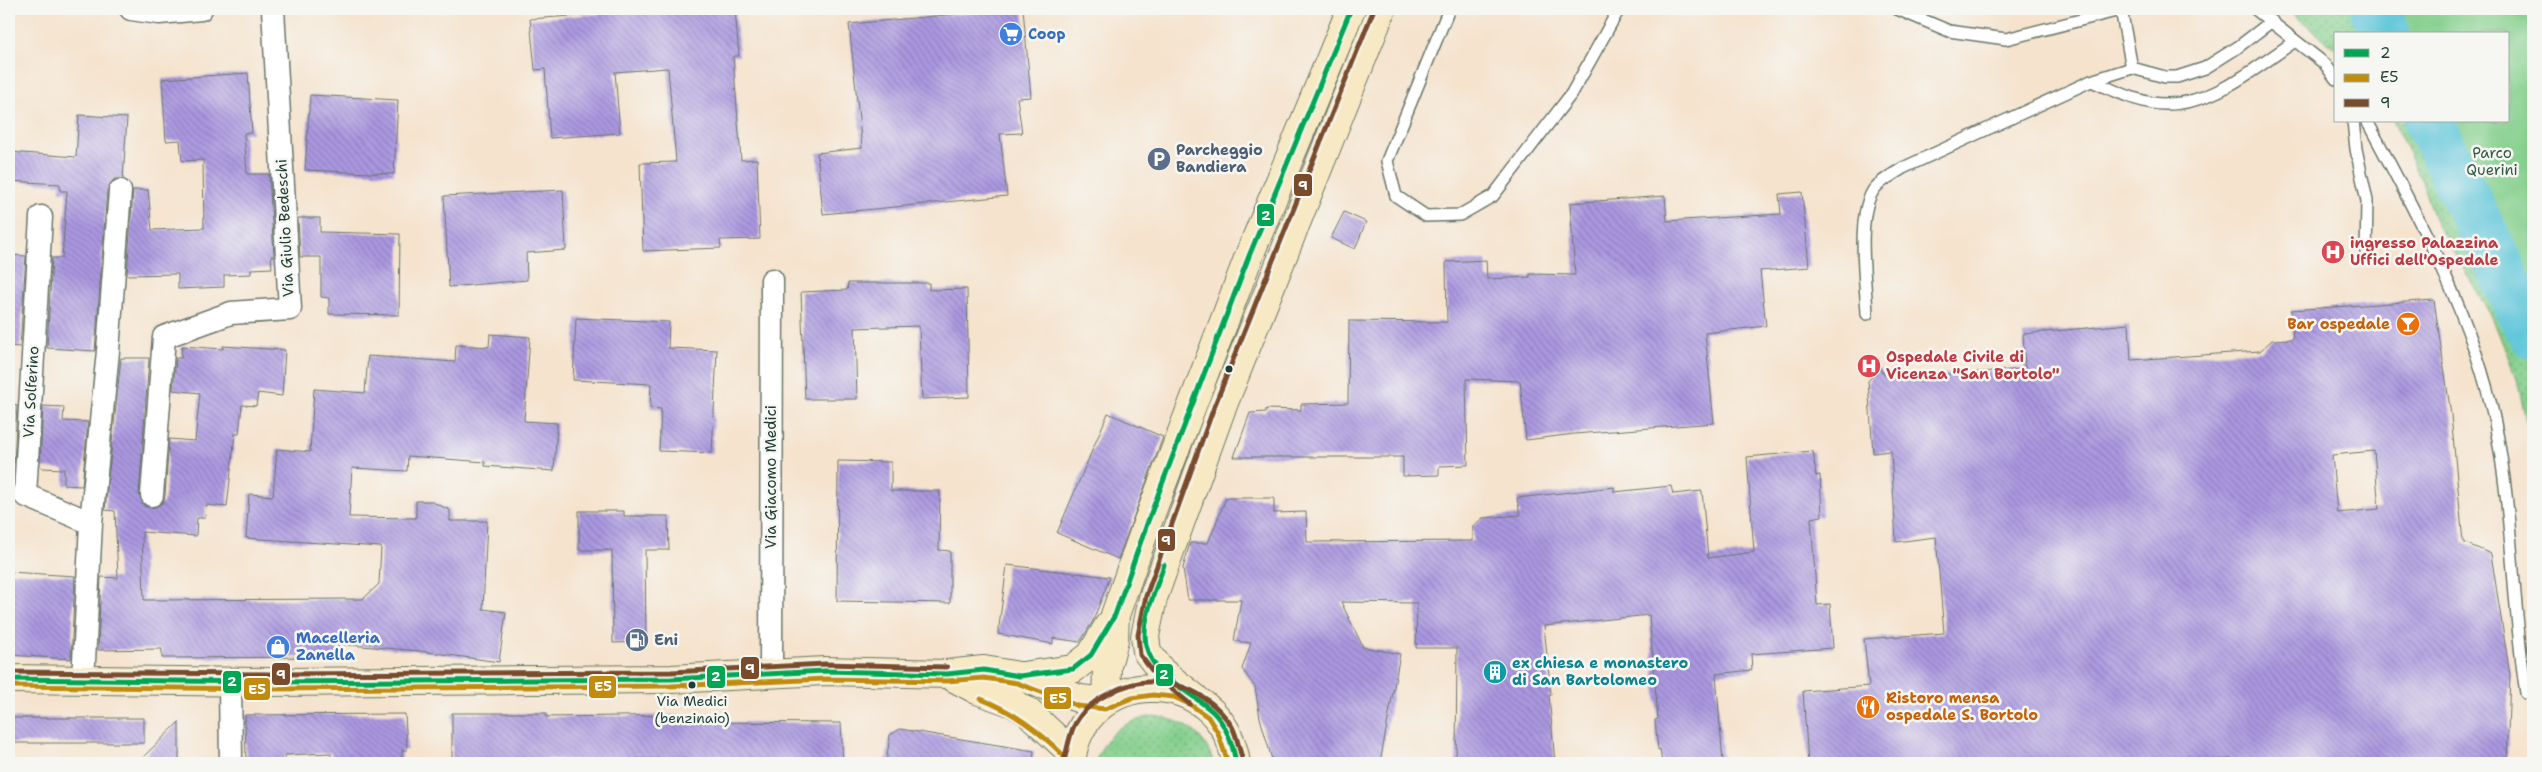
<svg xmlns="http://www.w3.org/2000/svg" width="2542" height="772" font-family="'Shantell Sans',sans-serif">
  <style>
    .grass { fill: url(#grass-dots); stroke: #528660 }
    .park { fill: #84cf8c; stroke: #528660 }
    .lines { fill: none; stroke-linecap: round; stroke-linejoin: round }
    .river { stroke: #5ec6da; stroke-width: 49 }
    .building { fill: url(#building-back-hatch); fill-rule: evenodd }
    .service-casing { stroke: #6a776a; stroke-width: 14 }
    .minor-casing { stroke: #6a776a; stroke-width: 25 }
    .secondary-casing { stroke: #6a776a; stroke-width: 30 }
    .service { stroke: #fff; stroke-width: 11 }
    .minor { stroke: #fff; stroke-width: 22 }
    .secondary { stroke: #f7e9c3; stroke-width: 28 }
    .bus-1-casing { stroke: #f6f6f2; stroke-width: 9 }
    .bus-2-casing { stroke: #f6f6f2; stroke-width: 9 }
    .bus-3-casing { stroke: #f6f6f2; stroke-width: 9 }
    .bus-1 { stroke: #00a651; stroke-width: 5 }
    .bus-2 { stroke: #c18c0d; stroke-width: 5 }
    .bus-3 { stroke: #7a4b2a; stroke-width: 5 }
    .bus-dot { fill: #1f3d34; stroke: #f6f6f2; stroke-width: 2 }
    .labels { text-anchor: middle; stroke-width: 5; stroke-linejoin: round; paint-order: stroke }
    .bus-label { font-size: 14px; fill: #1f3d34; stroke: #f6f6f2 }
    .shop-label { font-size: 15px; font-weight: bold; fill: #366cbe; stroke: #f6f6f2; text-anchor: start }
    .service-label { font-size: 15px; font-weight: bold; fill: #4e5e75; stroke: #f6f6f2; text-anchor: start }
    .park-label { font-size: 15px; fill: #335a46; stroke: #f6f6f2 }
    .street-label { font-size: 15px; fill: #1f3d34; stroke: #f6f6f2 }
    .health-label { font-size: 15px; font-weight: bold; fill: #be3a42; stroke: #f6f6f2; text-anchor: start }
    .food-label { font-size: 15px; font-weight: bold; fill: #c56008; stroke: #f6f6f2; text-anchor: end }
    .culture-label { font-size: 15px; font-weight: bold; fill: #0d838f; stroke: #f6f6f2; text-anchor: start }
    .line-badge { stroke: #f6f6f2; stroke-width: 2 }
    .badge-label { font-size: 14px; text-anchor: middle; font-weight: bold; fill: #fff }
  </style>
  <defs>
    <pattern id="grass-dots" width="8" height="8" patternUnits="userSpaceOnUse" patternTransform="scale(1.25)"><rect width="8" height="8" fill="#84cf8c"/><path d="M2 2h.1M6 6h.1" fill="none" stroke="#6ba973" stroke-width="1.8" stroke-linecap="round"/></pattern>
    <pattern id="building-back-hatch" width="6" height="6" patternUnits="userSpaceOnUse" patternTransform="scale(1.25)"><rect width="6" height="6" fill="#ab98e1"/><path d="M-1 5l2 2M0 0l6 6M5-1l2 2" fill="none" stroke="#8b7db7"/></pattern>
  </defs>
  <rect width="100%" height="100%" fill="#f6f6f2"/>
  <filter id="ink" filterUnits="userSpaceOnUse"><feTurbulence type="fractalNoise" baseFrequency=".02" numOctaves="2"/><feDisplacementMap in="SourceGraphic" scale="10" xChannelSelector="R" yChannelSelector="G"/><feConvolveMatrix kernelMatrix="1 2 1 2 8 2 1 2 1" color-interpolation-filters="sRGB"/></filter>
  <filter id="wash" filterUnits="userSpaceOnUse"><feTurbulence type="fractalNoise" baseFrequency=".0096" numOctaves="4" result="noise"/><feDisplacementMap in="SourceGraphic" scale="20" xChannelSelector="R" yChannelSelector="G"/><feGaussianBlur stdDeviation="1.12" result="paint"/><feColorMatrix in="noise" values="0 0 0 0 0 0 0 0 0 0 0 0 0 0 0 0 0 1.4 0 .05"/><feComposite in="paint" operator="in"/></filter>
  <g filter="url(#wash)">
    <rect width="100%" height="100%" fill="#f5e3cd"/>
    <path class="grass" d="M2287 9H2374L2386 34H2336V49Z
      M2393 121H2428L2533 334V453L2517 379 2492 317 2434 219 2420 177Z
      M1154 716C1186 721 1203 732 1214 763H1095C1107 732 1122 722 1154 716Z"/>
    <path class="park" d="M2374 9H2533V334L2428 121H2508V34H2386Z"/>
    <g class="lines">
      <path class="river" d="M2374 9 2386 34
        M2428 121 2533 334"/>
    </g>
    <g id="blocks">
      <path class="building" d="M668 9H735L739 56H733L741 160 757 159 760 239 720 240 721 248 643 251 640 163 676 162 668 68 615 72 620 133 550 138 545 69 535 70 530 19Z
        M1011 9H1023L1031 97 1017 98 1022 133 1000 134 1007 196 823 214 817 153 862 148 849 24Z
        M248 73 252 133H244L247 174H269L274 256H271L272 268 251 269V274L224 275V287L178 289V274L127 275 133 190H148L152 230 204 228 203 160 182 161 180 140 166 141 162 79Z
        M310 95 398 100 394 174 305 170Z
        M79 115 127 118 123 179H114L107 190 95 351 47 348 52 258H62L67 191H60V184L9 181V152L76 157Z
        M563 190 566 250 526 253 527 280 449 287 444 196Z
        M1802 192 1809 267 1760 271 1766 326 1705 333 1714 423 1574 434 1526 440 1520 381 1466 379 1468 465 1439 466V475L1403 476V457H1234L1250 413 1266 412V409L1301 410V404L1348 403 1349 321 1447 322 1446 262 1486 260 1487 279 1530 277V274L1575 275 1570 203 1665 196 1667 221 1781 214 1779 194Z
        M1344 212 1366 222 1355 249 1331 238Z
        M298 218H320V232L400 234 399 315 329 314V298L321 297V257H300Z
        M9 255 26 256 20 347 9 346Z
        M848 283H929V290L967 289 969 397 922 399 919 326 855 328 857 399H805L801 292 847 290Z
        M2434 300 2451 415 2463 542 2491 554 2510 675 2507 763H2485V761L2452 763H2233L2232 759 2174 763H1808L1803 691 1869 686 1864 639 1944 633 1936 537 1896 542 1891 451 1873 453 1868 381 1879 368 1887 378 2025 369 2023 334 2129 324 2131 360 2260 351 2272 340 2293 339 2291 310ZM2374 451 2379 509 2337 513 2332 455Z
        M576 318 669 322 668 348 717 350 712 453 659 451 661 409 650 408 651 384 573 380Z
        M490 334 530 337 524 421 557 423 554 471 485 466V462L408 456 407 471 352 468 349 517 416 518V501H430L450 510V521H487L483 609 506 612 499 662 420 651 338 644V657L162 658V649L98 650 101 577 118 578 115 511 105 510 121 358H149L139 494 144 506 152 508 163 503 165 496 169 439 195 441 200 393 173 390 176 358H181L182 346 223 349V346L285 350 282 396 258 393 256 406 242 405 239 434H235L227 507 206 505 205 518H197L196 536 142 532 144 600 363 599 379 584 381 547 246 538 249 494 273 496 277 449 310 452 314 389 365 393 368 356 455 362 456 345 489 347Z
        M9 404 17 405 14 463H9Z
        M43 406 64 407 63 421 88 422 82 486 64 485V469L42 468 40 465Z
        M1108 413 1163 437 1118 559 1057 533Z
        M1813 451 1816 476 1820 475 1822 516 1811 518 1817 605 1830 604 1833 648 1751 654 1752 670 1716 674 1723 763H1662L1660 749 1658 750 1655 720 1658 719 1649 615 1544 626 1551 695H1549L1555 763H1456L1457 648H1416L1417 603 1341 602 1363 647 1400 654 1380 763H1273L1260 718 1255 687 1242 669 1251 643 1234 641 1241 600H1188L1183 568 1190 543H1208L1226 498H1274V513L1306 512 1307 542 1473 541V526L1483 518 1520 515 1517 498 1614 487V492L1671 486 1673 494 1702 491 1708 558 1754 552 1747 457Z
        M838 461 891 462V491H940L939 550 950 551V603L837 601Z
        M579 511H624V516H668L669 550H645L646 642 613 643 612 550H579Z
        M1007 565 1110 577 1093 621 1080 642 1053 638V644L998 634Z
        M9 572 75 576 71 659 9 655Z
        M452 713H546V717L693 715V722L841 723 843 763H688V759H636V763H594L595 761 546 759V761L452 760Z
        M405 714 407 750H402V763H331V753L285 755V763H246L245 715Z
        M9 718H144V743H9Z
        M179 722V762L139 761Z
        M900 729 1034 751 1033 763H886L890 735Z"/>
    </g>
  </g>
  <g filter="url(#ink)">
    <use href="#blocks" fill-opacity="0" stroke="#6a776a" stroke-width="1"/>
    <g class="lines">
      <g class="service-casing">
        <path id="service" d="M1449 9 1387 161 1396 196 1426 216 1460 215 1493 196 1572 93 1619 9
          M1897 9 1949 31 2006 39 2124 9
          M2121 9 2132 68
          M2255 9 2325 64 2336 79
          M2091 81C2114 90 2140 104 2165 104 2213 105 2257 67 2295 41
          M2353 121 2356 149 2367 201 2366 256
          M2367 121C2417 214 2474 319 2495 423 2513 512 2512 604 2526 693
          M1867 314C1866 283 1855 213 1875 188 1882 180 1894 174 1903 168L2091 81 2132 68 2165 77H2177L2205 68 2238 47 2272 21"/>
      </g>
      <g class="minor-casing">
        <path id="minor" d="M131 9 159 13 201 9
          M41 217 25 495 91 523
          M152 495 164 337 231 313 290 309 273 9
          M771 674 772 280
          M83 681 91 523 108 351 120 191
          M230 682 231 763"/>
      </g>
      <g class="secondary-casing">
        <path id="secondary" d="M947 674 977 690 1013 703 1028 712 1072 753
          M1022 676 1073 669 1091 655 1109 625
          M9 679 271 682 671 679 825 671 947 674 984 670 1019 676 1080 699 1106 702
          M1195 698 1162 672 1147 652 1145 636 1153 598 1221 410 1382 9
          M1106 702 1107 666 1114 640 1115 615 1148 521 1249 256 1351 9
          M1071 763C1081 665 1221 661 1236 763"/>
      </g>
      <use href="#service" class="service"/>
      <use href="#minor" class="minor"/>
      <use href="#secondary" class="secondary"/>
      <g class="bus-1-casing">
        <path id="bus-1" d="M1164 565C1157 587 1145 611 1145 635 1145 675 1188 688 1213 712 1226 725 1233 745 1236 763
          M9 679 271 682 671 679 825 671 947 674 984 670 1019 676 1073 669 1091 655 1115 615 1148 521 1249 256 1351 9"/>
      </g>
      <g class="bus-2-casing">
        <path id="bus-2" d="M9 686 271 689 671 686 825 679 947 681 984 678 1017 683 1078 706 1105 709 1132 698 1153 695 1174 697 1191 705 1208 717 1218 733 1228 763
          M981 699C1014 712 1039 731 1064 756V762"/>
      </g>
      <g class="bus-3-casing">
        <path id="bus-3" d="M9 672 271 674 671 672 825 664 947 667
          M1190 704 1157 677 1140 655 1138 635 1146 596 1214 407 1374 9
          M1064 761C1067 750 1069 738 1073 728 1080 713 1094 701 1108 694 1151 669 1203 684 1231 725 1237 734 1239 750 1243 761"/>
      </g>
      <use href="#bus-1" class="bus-1"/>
      <use href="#bus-2" class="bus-2"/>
      <use href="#bus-3" class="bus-3"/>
    </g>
  </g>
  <defs>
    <g id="supermarket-disc" transform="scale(1.25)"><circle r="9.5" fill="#3f7fe0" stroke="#f6f6f2"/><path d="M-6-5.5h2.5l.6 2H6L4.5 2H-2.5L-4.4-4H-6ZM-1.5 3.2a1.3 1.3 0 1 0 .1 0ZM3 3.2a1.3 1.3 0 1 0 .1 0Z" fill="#fff"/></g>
    <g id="parking-disc" transform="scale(1.25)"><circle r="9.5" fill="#5c6f8a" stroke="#f6f6f2"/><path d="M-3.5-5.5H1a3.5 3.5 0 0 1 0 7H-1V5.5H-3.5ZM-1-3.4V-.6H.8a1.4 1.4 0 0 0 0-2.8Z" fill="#fff"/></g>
    <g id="hospital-disc" transform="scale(1.25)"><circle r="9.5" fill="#e0444e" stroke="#f6f6f2"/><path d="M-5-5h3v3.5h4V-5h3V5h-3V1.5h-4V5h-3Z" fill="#fff"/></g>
    <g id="bar-disc" transform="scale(1.25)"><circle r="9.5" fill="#e8710a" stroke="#f6f6f2"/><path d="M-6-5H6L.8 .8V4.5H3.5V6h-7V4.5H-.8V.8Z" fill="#fff"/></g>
    <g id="fuel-disc" transform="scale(1.25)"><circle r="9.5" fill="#5c6f8a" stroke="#f6f6f2"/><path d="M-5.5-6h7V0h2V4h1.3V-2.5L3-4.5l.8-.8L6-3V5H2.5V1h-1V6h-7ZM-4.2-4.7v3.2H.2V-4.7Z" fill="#fff"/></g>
    <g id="shop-disc" transform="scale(1.25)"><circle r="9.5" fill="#3f7fe0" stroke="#f6f6f2"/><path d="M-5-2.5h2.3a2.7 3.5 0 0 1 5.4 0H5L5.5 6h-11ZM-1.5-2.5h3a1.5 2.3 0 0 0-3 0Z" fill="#fff"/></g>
    <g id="building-disc" transform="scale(1.25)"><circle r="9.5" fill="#0f9aa8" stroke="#f6f6f2"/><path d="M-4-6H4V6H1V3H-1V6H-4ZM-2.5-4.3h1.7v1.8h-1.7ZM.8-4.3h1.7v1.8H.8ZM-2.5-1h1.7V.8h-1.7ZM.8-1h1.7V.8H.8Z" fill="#fff"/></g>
    <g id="restaurant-disc" transform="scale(1.25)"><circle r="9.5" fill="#e8710a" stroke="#f6f6f2"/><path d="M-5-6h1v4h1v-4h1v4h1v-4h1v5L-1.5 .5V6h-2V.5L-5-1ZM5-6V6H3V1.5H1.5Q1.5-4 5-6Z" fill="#fff"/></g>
  </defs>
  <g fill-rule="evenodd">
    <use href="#supermarket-disc" x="1011" y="34"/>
    <use href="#parking-disc" x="1159" y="159"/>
    <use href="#hospital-disc" x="2333" y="252"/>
    <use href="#bar-disc" x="2408" y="324"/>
    <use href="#hospital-disc" x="1869" y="366"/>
    <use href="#fuel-disc" x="637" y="640"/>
    <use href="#shop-disc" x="278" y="647"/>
    <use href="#building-disc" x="1495" y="672"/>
    <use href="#restaurant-disc" x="1868" y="707"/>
  </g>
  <g class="bus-dot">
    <circle cx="1229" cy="369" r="4.5"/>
    <circle cx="692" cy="685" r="4.5"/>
  </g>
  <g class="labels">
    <g class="bus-label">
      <text x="692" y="706">Via Medici<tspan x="692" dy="17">(benzinaio)</tspan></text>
    </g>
    <g class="shop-label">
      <text x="1028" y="39">Coop</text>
      <text x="296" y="643">Macelleria<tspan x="296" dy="17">Zanella</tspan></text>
    </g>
    <g class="service-label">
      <text x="1176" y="155">Parcheggio<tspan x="1176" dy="17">Bandiera</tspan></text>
      <text x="654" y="645">Eni</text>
    </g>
    <g class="park-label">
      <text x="2492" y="158">Parco<tspan x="2492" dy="17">Querini</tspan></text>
    </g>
    <g class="street-label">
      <text transform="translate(285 228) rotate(-93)" y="5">Via Giulio Bedeschi</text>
      <text transform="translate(31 392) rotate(-87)" y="5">Via Solferino</text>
      <text transform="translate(771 477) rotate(-90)" y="5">Via Giacomo Medici</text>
    </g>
    <g class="health-label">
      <text x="2350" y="248">ingresso Palazzina<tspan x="2350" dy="17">Uffici dell'Ospedale</tspan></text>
      <text x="1886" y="362">Ospedale Civile di<tspan x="1886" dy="17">Vicenza "San Bortolo"</tspan></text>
    </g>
    <g class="food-label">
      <text x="2390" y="329">Bar ospedale</text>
      <text x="1886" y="703" text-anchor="start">Ristoro mensa<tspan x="1886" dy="17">ospedale S. Bortolo</tspan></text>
    </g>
    <g class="culture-label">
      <text x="1512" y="668">ex chiesa e monastero<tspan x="1512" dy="17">di San Bartolomeo</tspan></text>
    </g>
  </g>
  <g class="line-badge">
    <rect x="1293" y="173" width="20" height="24" rx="5" fill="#7a4b2a"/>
    <rect x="1256" y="203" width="19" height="24" rx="5" fill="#00a651"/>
    <rect x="1157" y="528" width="19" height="24" rx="5" fill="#7a4b2a"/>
    <rect x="740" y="656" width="20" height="24" rx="5" fill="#7a4b2a"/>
    <rect x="271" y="662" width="20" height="24" rx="5" fill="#7a4b2a"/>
    <rect x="1155" y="663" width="19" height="24" rx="5" fill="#00a651"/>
    <rect x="706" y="665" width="20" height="24" rx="5" fill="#00a651"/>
    <rect x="222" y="670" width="20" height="24" rx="5" fill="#00a651"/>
    <rect x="588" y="675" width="29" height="24" rx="5" fill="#c18c0d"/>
    <rect x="243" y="677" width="28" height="24" rx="5" fill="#c18c0d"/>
    <rect x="1043" y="686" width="29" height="24" rx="5" fill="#c18c0d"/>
  </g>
  <g class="badge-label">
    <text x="1303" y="190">9</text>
    <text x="1266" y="220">2</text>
    <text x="1166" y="545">9</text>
    <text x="750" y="673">9</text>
    <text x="281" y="679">9</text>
    <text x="1164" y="679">2</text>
    <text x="716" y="681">2</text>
    <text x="232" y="686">2</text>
    <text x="603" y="691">E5</text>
    <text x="257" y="694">E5</text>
    <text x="1058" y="703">E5</text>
  </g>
  <rect width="2542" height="772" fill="none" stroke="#f6f6f2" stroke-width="30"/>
  <rect x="2334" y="32" width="175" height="90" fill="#f6f6f2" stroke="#a0aca6"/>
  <rect x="2344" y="49" width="25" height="8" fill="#00a651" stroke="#a0aca6"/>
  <text x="2380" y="58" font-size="15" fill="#1f3d34">2</text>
  <rect x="2344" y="74" width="25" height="8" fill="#c18c0d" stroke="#a0aca6"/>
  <text x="2380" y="82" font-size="15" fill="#1f3d34">E5</text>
  <rect x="2344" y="99" width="25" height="8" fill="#7a4b2a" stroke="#a0aca6"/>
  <text x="2380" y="108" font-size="15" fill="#1f3d34">9</text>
</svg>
